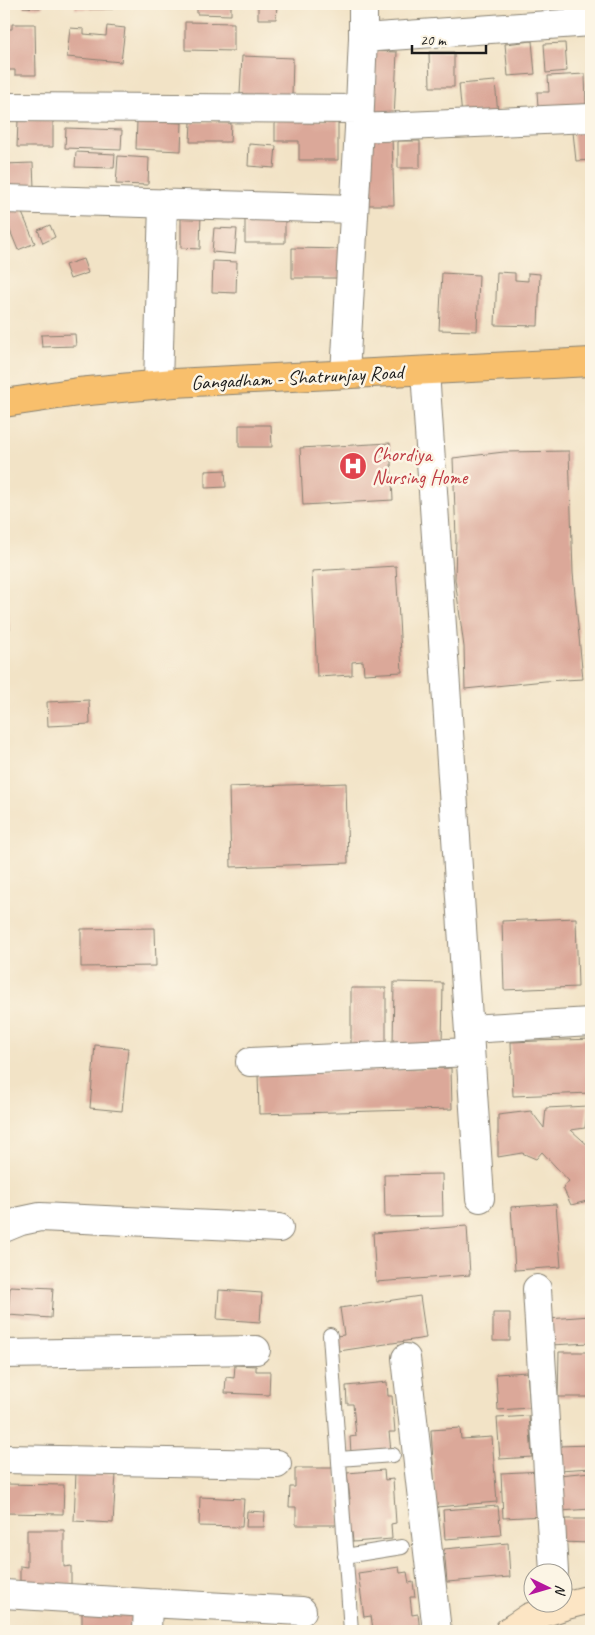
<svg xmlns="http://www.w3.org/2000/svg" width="595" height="1635" font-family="Caveat,sans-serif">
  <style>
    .building { fill: #dba899 }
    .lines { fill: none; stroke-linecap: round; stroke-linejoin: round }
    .lane-casing { stroke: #878071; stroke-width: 16 }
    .street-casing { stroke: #878071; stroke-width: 30 }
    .secondary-casing { stroke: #878071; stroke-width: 30 }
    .primary-casing { stroke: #878071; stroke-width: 30 }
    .lane { stroke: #fff; stroke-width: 14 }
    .street { stroke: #fff; stroke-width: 28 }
    .secondary { stroke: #fce5c4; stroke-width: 28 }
    .primary { stroke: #f8bf6c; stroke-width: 28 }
    .labels { text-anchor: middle; stroke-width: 5; stroke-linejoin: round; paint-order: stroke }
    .street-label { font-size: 20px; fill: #1c1c1c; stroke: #fcf5e5 }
    .health-label { font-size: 20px; fill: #be3a42; stroke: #fcf5e5; text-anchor: start }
  </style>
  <rect width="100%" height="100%" fill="#fcf5e5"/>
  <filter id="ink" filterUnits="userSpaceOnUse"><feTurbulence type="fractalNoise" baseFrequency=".02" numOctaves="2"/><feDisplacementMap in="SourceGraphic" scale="10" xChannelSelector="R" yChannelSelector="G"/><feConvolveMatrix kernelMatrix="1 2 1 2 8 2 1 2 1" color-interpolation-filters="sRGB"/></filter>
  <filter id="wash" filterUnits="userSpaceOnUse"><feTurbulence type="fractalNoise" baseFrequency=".0096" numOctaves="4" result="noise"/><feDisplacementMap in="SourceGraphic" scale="20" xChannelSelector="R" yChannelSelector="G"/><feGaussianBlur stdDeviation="1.12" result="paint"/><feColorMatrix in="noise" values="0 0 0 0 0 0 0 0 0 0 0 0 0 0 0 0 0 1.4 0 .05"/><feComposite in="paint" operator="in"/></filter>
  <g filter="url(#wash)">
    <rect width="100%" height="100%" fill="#f2e3c6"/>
    <g id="blocks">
      <path class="building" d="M23 4H43L42 8 23 7Z
        M75 4H113V9H75Z
        M197 4H231V15L197 14Z
        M258 4H277L276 19H258Z
        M185 22 234 23V51L185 50Z
        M12 24H35L36 75H15V70H4V36H7L6 29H12Z
        M107 26 125 28 121 62 67 57 70 28 84 29V34L106 36Z
        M532 41 535 74 508 76 505 44Z
        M565 43 567 71 546 73 544 44Z
        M367 51 397 52 394 120 364 119Z
        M429 52H454V87H430Z
        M242 56 293 58 292 96 240 94Z
        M585 74 586 105 538 107 537 92H549L548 76Z
        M495 81 498 114 462 117 459 84Z
        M18 120 53 121V147H17Z
        M275 120H338V160H299V141H275Z
        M137 121 182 123 181 151 136 149Z
        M191 122 231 123 230 142H190Z
        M66 128 122 130 121 150 65 148Z
        M591 131V160L576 161 573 132Z
        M392 137 394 205H363L361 138Z
        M398 141H420V168H398Z
        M249 144 276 146 274 168 248 166Z
        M76 152 115 154 114 168 75 167Z
        M118 156 149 158 148 185 116 184Z
        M33 163 34 188 4 189V164Z
        M19 206 35 243 18 250 4 216V212Z
        M245 211 285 212V243H245Z
        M181 212H201L200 249 181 248Z
        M50 225 55 237 43 243 38 230Z
        M214 228 237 229 235 254 212 252Z
        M292 248 345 249 344 278H292Z
        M83 259 88 273 70 279 65 265Z
        M213 261 237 262 236 293 212 292Z
        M497 272 515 273V280L528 281V273L540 274 538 326 495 325Z
        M442 273 479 275 477 331 439 330Z
        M75 334 76 346 42 347 41 335Z
        M239 425H271L272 447H239Z
        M390 443 393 500 303 505 300 448Z
        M569 451 573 573 583 679 545 681 465 689 464 647 455 579 456 538 453 458 504 452Z
        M225 470 226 487 205 488V471Z
        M396 566 402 672 364 674 363 661 352 662V675L317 677 312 571Z
        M4 590H5L10 629H4Z
        M89 700 90 724 48 726 47 702Z
        M346 783 348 863 231 867 229 787Z
        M576 918 578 987 504 990 502 921Z
        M155 928 156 966 81 967V929Z
        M394 982 443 983 442 1046H393Z
        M351 988H386V1047H351Z
        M591 1039V1093L513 1096 511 1042Z
        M95 1045 128 1048 122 1111 90 1108Z
        M451 1068 452 1109 259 1114 258 1073Z
        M588 1106 585 1128 571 1130 591 1148V1200L571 1205 563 1188 569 1181 542 1152 536 1159 522 1153 498 1157V1115L531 1111 544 1128 546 1108Z
        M442 1174 443 1216 385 1217 384 1175Z
        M556 1204 561 1267 515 1270 511 1207Z
        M467 1226 470 1275 376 1282 373 1233Z
        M10 1286 53 1288 51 1318 8 1315Z
        M219 1290 262 1293 260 1322 217 1319Z
        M420 1296 426 1338 339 1351 336 1336 344 1335 340 1308Z
        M493 1313H510V1341H493Z
        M591 1316V1343L550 1345 548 1319Z
        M559 1352H591V1397H558Z
        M235 1365 256 1366V1371H270L269 1395 225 1393 226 1377 234 1378Z
        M527 1372 530 1408 498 1410 496 1374Z
        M387 1382 388 1396H392L395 1432H389L391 1451 351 1454 350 1437 356 1436 353 1404H347L346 1386Z
        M529 1416 532 1457 500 1459 497 1418Z
        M460 1428 461 1439 492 1437 497 1502 436 1507 431 1430Z
        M591 1445V1468L559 1470 558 1446Z
        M295 1468H336L339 1525H296V1507H289L290 1487H295Z
        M384 1470 385 1480 393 1479 396 1523 391 1524 392 1539 353 1542 352 1532H349L346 1499H350L347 1473Z
        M543 1471 545 1516 503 1518 501 1473Z
        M76 1472 116 1474 113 1523 74 1521Z
        M591 1472V1509L560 1511 558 1475Z
        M4 1484 64 1485 63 1514 4 1513Z
        M200 1497 244 1499 242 1527 199 1526Z
        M498 1506 501 1535 445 1539 443 1510Z
        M247 1511 265 1512 264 1527H246Z
        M560 1519H591V1543L560 1542Z
        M27 1530H64V1567L71 1566V1584H20V1566L27 1567Z
        M508 1543 510 1577 447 1582 444 1549Z
        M399 1567 400 1573 407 1572 409 1583 413 1582 415 1597H410L412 1615 418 1614 420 1631H368L373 1629 371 1616 364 1617 358 1573Z
        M82 1608 136 1609V1631H82Z"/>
    </g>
  </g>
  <g filter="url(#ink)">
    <use href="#blocks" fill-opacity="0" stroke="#878071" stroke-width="1"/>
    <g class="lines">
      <g class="lane-casing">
        <path id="lane" d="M330 1335 351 1631
          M339 1459 393 1455
          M345 1556 402 1547"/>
      </g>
      <g class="street-casing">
        <path id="street" d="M363 38 591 22
          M4 107 359 109
          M359 128 591 118
          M4 199 354 209
          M425 371 480 1198
          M345 374 359 128 363 38V4
          M158 384 163 203
          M469 1029 591 1022
          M250 1062 470 1052
          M4 1228 21 1221 40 1217 279 1228
          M537 1289 554 1572
          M4 1354 256 1350
          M406 1358 437 1631
          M4 1459 277 1464
          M4 1594 148 1603 147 1631
          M148 1603 302 1611"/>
      </g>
      <g class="secondary-casing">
        <path id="secondary" d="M509 1631 530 1617 567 1605 591 1599"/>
      </g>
      <g class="primary-casing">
        <path id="primary" d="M4 403 78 392 174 383 591 362"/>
      </g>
      <use href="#lane" class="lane"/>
      <use href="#street" class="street"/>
      <use href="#secondary" class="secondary"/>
      <use href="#primary" class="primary"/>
    </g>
  </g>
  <defs>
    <g id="hospital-disc" transform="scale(1.4375)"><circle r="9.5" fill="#e0444e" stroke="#fcf5e5"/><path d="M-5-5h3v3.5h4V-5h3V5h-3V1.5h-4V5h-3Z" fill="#fff"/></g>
  </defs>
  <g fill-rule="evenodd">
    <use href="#hospital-disc" x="353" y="466"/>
  </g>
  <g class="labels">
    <g class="street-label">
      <text transform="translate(297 377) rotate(-3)" y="7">Gangadham - Shatrunjay Road</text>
    </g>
    <g class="health-label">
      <text x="372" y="461">Chordiya<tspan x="372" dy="23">Nursing Home</tspan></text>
    </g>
  </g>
  <rect width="595" height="1635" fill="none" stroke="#fcf5e5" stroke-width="20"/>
  <g transform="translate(548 1588) rotate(95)"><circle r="24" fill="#fcf5e5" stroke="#a29e95"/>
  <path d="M0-4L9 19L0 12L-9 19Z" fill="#b5179e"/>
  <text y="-8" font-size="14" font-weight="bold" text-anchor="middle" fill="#1c1c1c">N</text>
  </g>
  <path d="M412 45v8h74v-8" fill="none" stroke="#1c1c1c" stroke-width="2.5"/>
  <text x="420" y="45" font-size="15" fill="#1c1c1c" stroke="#fcf5e5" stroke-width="4" paint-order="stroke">20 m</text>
</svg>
